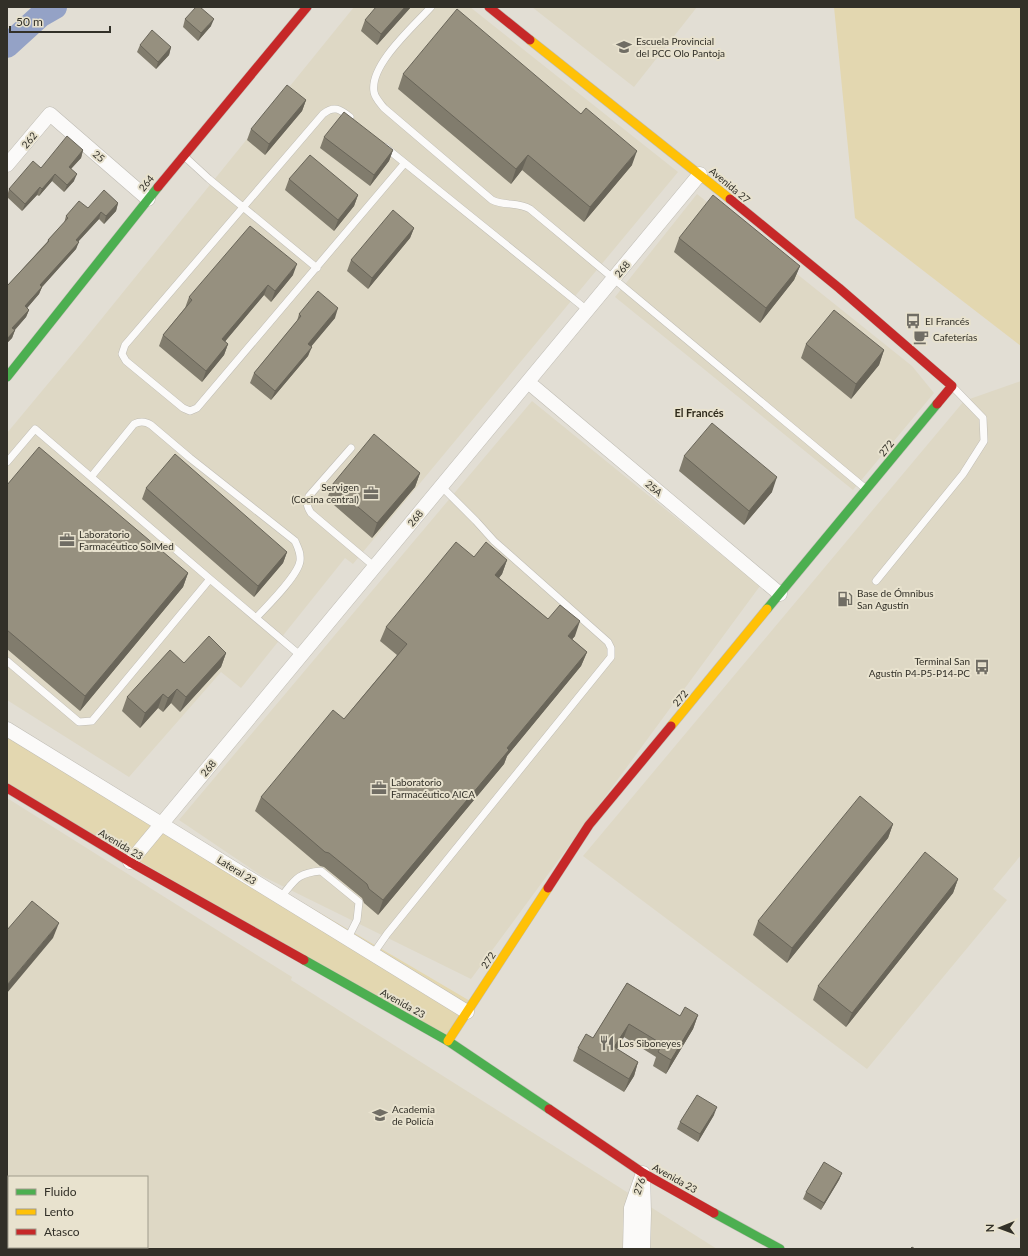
<svg xmlns="http://www.w3.org/2000/svg" width="1028" height="1256" font-family="Lato,sans-serif">
  <style>
    .built { fill: #ded8c5; fill-rule: evenodd }
    .green { fill: #e3d7b0 }
    .lines { fill: none; stroke-linecap: round; stroke-linejoin: round }
    .river { stroke: #94a2c6; stroke-width: 24 }
    .lane-casing { stroke: #bfbcb4; stroke-width: 8 }
    .street-casing { stroke: #bfbcb4; stroke-width: 15 }
    .fast-casing { stroke: #bfbcb4; stroke-width: 10 }
    .slow-casing { stroke: #bfbcb4; stroke-width: 10 }
    .jam-casing { stroke: #bfbcb4; stroke-width: 10 }
    .lane { stroke: #fbfaf9; stroke-width: 7 }
    .street { stroke: #fbfaf9; stroke-width: 14 }
    .fast { stroke: #4caf50; stroke-width: 9 }
    .slow { stroke: #ffc107; stroke-width: 9 }
    .jam { stroke: #c62828; stroke-width: 9 }
    .wall { fill: #817c6d }
    .shaded-wall { fill: #696559 }
    .building { fill: #96907f; stroke: #696559 }
    .labels { text-anchor: middle; stroke-width: 4; stroke-linejoin: round; paint-order: stroke }
    .poi-label { font-size: 10px; fill: #323028; stroke: #e8e2ce; text-anchor: start }
    .street-label { font-size: 10px; fill: #323028; stroke: #e8e2ce }
    .neighbourhood-label { font-size: 11px; font-weight: bold; fill: #312c1d; stroke: #e8e2ce }
  </style>
  <rect width="100%" height="100%" fill="#e2ded4"/>
  <path class="built" d="M354 7H470L678 172 353 564 345 558 241 688 221 672 129 777 7 700V433L86 338Z
    M532 7H697L634 87Z
    M697 194 912 366 934 393 853 490 615 297Z
    M1021 381V855L993 889 1007 900 867 1069 583 856 964 401Z
    M532 401 760 586 471 979 262 876 179 820Z
    M7 798 292 977 291 980 717 1249H7ZM9 1177H147V1247H9Z"/>
  <path class="green" d="M834 7H1021V346L855 218Z
    M7 729 470 1001 448 1041 7 784Z"/>
  <g class="lines">
    <path class="river" d="M7 46 41 15 55 7"/>
    <g class="lane-casing">
      <path id="lane" d="M431 7C414 26 369 65 374 92 375 98 380 103 384 108L492 200C504 206 518 202 530 209L866 489
        M350 117C340 109 334 105 323 114L125 345 122 354 126 361 183 408 190 411 197 408 404 164
        M385 147 587 310
        M184 156 209 179 317 268
        M351 448 309 496C306 503 307 507 311 513L375 567
        M7 462 35 429 210 579 301 656
        M91 477 134 424C140 421 145 421 151 425L190 458 295 541C298 548 301 553 300 561 298 576 267 606 256 618
        M876 581 963 474 984 441 983 418 952 386
        M7 661 79 722 92 721 210 579
        M281 897C295 880 297 873 321 871L359 902 357 920 348 938
        M373 954 387 934 611 657V648L608 642 494 541 476 521 441 486"/>
    </g>
    <g class="street-casing">
      <path id="street" d="M7 165 50 114 148 199
        M528 382 780 594
        M7 729 467 1012
        M130 862 700 174
        M630 1249 631 1208 643 1173 644 1213 643 1249"/>
    </g>
    <g class="fast-casing">
      <path id="fast" d="M7 377 158 187
        M767 609 937 404
        M304 960 448 1041 549 1109
        M714 1213 780 1249"/>
    </g>
    <g class="slow-casing">
      <path id="slow" d="M530 40 730 199
        M671 726 767 609
        M448 1041 548 888"/>
    </g>
    <g class="jam-casing">
      <path id="jam" d="M489 7 530 40
        M158 187 307 7
        M730 199 839 288 952 386 937 404
        M7 788 130 862 304 960
        M548 888 589 825 671 726
        M549 1109 643 1173 714 1213"/>
    </g>
    <use href="#lane" class="lane"/>
    <use href="#street" class="street"/>
    <use href="#fast" class="fast"/>
    <use href="#slow" class="slow"/>
    <use href="#jam" class="jam"/>
  </g>
  <path class="wall" d="M411 7 377 45 361 31 365 20Z
    M185 19 211 26 198 41 183 27Z
    M140 45 171 47 169 55 156 69 137 52Z
    M403 74 632 165 584 222 522 170 511 184 398 89Z
    M306 100 302 111 265 155 247 140 251 129Z
    M324 137 393 150 389 161 370 186 320 148Z
    M83 150 81 158 71 169 74 181 64 192 52 181 39 196 37 195 22 211 7 197 9 189 41 168Z
    M289 179 358 195 354 206 334 231 285 190Z
    M118 203 116 211 104 224 99 219 78 242 76 249 42 287 39 294 27 308 29 310 26 317 15 330 12 338 7 343V286L47 242 48 240 64 223 66 216 88 208Z
    M414 228 410 238 368 289 347 271 351 260Z
    M679 238 800 266 794 280 760 323 674 252Z
    M293 275 271 302 264 295 225 341 228 344 224 355 202 382 159 346 163 335 185 308 189 297Z
    M299 314 335 318 311 346 308 356 271 400 250 383 254 373 297 321Z
    M806 344 884 350 879 365 851 399 801 358Z
    M684 456 772 492 744 525 679 471Z
    M420 473 415 487 372 538 327 499 332 485Z
    M7 485 188 573 183 587 80 711 7 649Z
    M146 488 287 552 283 563 254 597 142 499Z
    M474 557 507 560 502 574 499 578 548 619 575 636 572 639 587 652 581 666 507 756 504 764 378 915 364 903 362 898 324 867 320 866 255 811 261 797 344 719 397 655 380 641 386 627Z
    M226 653 221 667 180 712 171 703 163 712 158 708 140 728 122 711 127 697 184 663Z
    M893 824 888 838 787 963 753 935 758 921Z
    M958 879 953 893 846 1027 813 1000 818 986Z
    M627 983 680 1016 698 1015 693 1029 666 1074 653 1066 656 1057 624 1037 617 1049 638 1062 634 1076 624 1092 573 1061 578 1048 593 1038Z
    M714 1115 698 1142 677 1129 680 1122Z
    M842 1173 839 1180 821 1210 803 1199 806 1192Z"/>
  <path class="shaded-wall" d="M405 7H411L377 45 381 34Z
    M214 19 211 26 198 41 201 33Z
    M171 47 169 55 156 69 158 62Z
    M306 100 302 111 265 155 269 144Z
    M83 150 81 158 66 174 69 167Z
    M393 150 389 161 370 186 374 175Z
    M637 151 632 165 584 222 590 207Z
    M528 155 522 170 511 184 516 169Z
    M55 174 52 181 39 196 42 189Z
    M77 174 74 181 64 192 67 185Z
    M40 187 37 195 22 211 25 204Z
    M358 195 354 206 334 231 338 220Z
    M118 203 116 211 104 224 106 216Z
    M101 212 99 219 73 247 76 240Z
    M414 228 410 238 368 289 372 278Z
    M79 242 76 249 42 287 39 294 22 314 25 306 40 285Z
    M297 264 293 275 271 302 275 291Z
    M800 266 794 280 760 323 766 308Z
    M268 285 264 295 218 350 222 339Z
    M338 308 335 318 305 354 308 344Z
    M29 310 26 317 10 335 12 328Z
    M15 330 12 338 7 343V339Z
    M228 344 224 355 202 382 206 371Z
    M312 347 308 356 271 400 275 391Z
    M884 350 879 365 851 399 856 384Z
    M420 473 415 487 372 538 377 523Z
    M777 477 772 492 744 525 749 511Z
    M287 552 283 563 254 597 258 586Z
    M507 560 502 574 490 589 495 575Z
    M188 573 183 587 80 711 85 696Z
    M580 621 575 636 563 650 568 636Z
    M587 652 581 666 507 756 504 764 378 915 383 900 507 748Z
    M226 653 221 667 180 712 186 697Z
    M177 689 171 703 163 712 168 698Z
    M163 694 158 708 140 728 145 713Z
    M893 824 888 838 787 963 792 948Z
    M958 879 953 893 846 1027 852 1013Z
    M59 923 53 938 7 993V985Z
    M698 1015 693 1029 666 1074 671 1060Z
    M629 1024 624 1037 609 1061 614 1047Z
    M638 1062 634 1076 624 1092 629 1079Z
    M717 1107 714 1115 698 1142 700 1134Z
    M842 1173 839 1180 821 1210 824 1203Z"/>
  <path class="building" d="M196 7H200L214 19 201 33 185 19Z
    M376 7H405L381 34 365 20Z
    M457 9 581 114 586 108 637 151 590 207 528 155 516 169 403 74Z
    M152 30 171 47 158 62 140 45Z
    M287 85 306 100 269 144 251 129Z
    M344 112 393 150 374 175 324 137Z
    M67 136 83 150 69 167 77 174 67 185 55 174 42 189 40 187 25 204 9 189 33 161 41 168Z
    M310 155 358 195 338 220 289 179Z
    M104 190 118 203 106 216 101 212 76 240 79 242 40 285 42 287 25 306 29 310 12 328 15 330 7 339V286L49 241 48 240 68 218 66 216 79 201 88 208Z
    M713 195 800 266 766 308 679 238Z
    M393 210 414 228 372 278 351 260Z
    M250 226 297 264 275 291 268 285 222 339 228 344 206 371 163 335 192 300 189 297Z
    M318 291 338 308 308 344 312 347 275 391 254 373 301 316 299 314Z
    M834 310 884 350 856 384 806 344Z
    M712 423 777 477 749 511 684 456Z
    M374 434 420 473 377 523 332 485Z
    M39 447 188 573 85 696 7 630V485Z
    M175 454 287 552 258 586 146 488Z
    M456 542 474 557 486 542 507 560 495 575 548 619 560 605 580 621 568 636 587 652 507 748 509 750 383 900 369 889 367 884 329 853 325 852 261 797 333 710 344 719 407 644 386 627Z
    M209 636 226 653 186 697 177 689 168 698 163 694 145 713 127 697 170 650 184 663Z
    M860 796 893 824 792 948 758 921Z
    M925 852 958 879 852 1013 818 986Z
    M32 901 59 923 7 985V930Z
    M627 983 680 1016 685 1007 698 1015 671 1060 658 1052 662 1044 629 1024 614 1047 638 1062 629 1079 578 1048 586 1034 593 1038Z
    M697 1095 717 1107 700 1134 680 1122Z
    M824 1162 842 1173 824 1203 806 1192Z
    M912 1247 915 1249H910Z"/>
  <defs>
    <g id="university-bare" transform="scale(1.2)"><path d="M0-5L7-2L0 1L-7-2ZM-4 1L0 2.5L4 1V4Q0 6-4 4Z" fill="#706d64" stroke="#e8e2ce" stroke-width="2.5" paint-order="stroke"/></g>
    <g id="bus-bare" transform="scale(1.2)"><path d="M-5-6H5V4H4V6H2V4H-2V6H-4V4H-5ZM-3.5-4V0h7V-4ZM-3.5 1.2v1.5H-2V1.2ZM2 1.2v1.5H3.5V1.2Z" fill="#706d64" stroke="#e8e2ce" stroke-width="2.5" paint-order="stroke"/></g>
    <g id="cafe-bare" transform="scale(1.2)"><path d="M-5.5-4.5H6V0H3Q3 3.5 0 3.5H-2.5Q-5.5 3.5-5.5 0ZM3-3.2v2h1.7v-2ZM-6 4.5H4V6H-6Z" fill="#706d64" stroke="#e8e2ce" stroke-width="2.5" paint-order="stroke"/></g>
    <g id="office-bare" transform="scale(1.2)"><path d="M-6-3h4V-5.5h4V-3h4V5H-6ZM-1-4.5V-3h2v-1.5ZM-6 0V1H6V0Z" fill="#706d64" stroke="#e8e2ce" stroke-width="2.5" paint-order="stroke"/></g>
    <g id="fuel-bare" transform="scale(1.2)"><path d="M-5.5-6h7V0h2V4h1.3V-2.5L3-4.5l.8-.8L6-3V5H2.5V1h-1V6h-7ZM-4.2-4.7v3.2H.2V-4.7Z" fill="#706d64" stroke="#e8e2ce" stroke-width="2.5" paint-order="stroke"/></g>
    <g id="restaurant-bare" transform="scale(1.2)"><path d="M-5-6h1v4h1v-4h1v4h1v-4h1v5L-1.5 .5V6h-2V.5L-5-1ZM5-6V6H3V1.5H1.5Q1.5-4 5-6Z" fill="#706d64" stroke="#e8e2ce" stroke-width="2.5" paint-order="stroke"/></g>
  </defs>
  <g fill-rule="evenodd">
    <use href="#university-bare" x="624" y="47"/>
    <use href="#bus-bare" x="913" y="321"/>
    <use href="#cafe-bare" x="921" y="337"/>
    <use href="#office-bare" x="371" y="493"/>
    <use href="#office-bare" x="67" y="540"/>
    <use href="#fuel-bare" x="845" y="599"/>
    <use href="#bus-bare" x="982" y="667"/>
    <use href="#office-bare" x="379" y="788"/>
    <use href="#restaurant-bare" x="607" y="1043"/>
    <use href="#university-bare" x="380" y="1115"/>
  </g>
  <g class="labels">
    <g class="poi-label">
      <text x="636" y="45">Escuela Provincial<tspan x="636" dy="12">del PCC Olo Pantoja</tspan></text>
      <text x="925" y="325">El Francés</text>
      <text x="933" y="341">Cafeterías</text>
      <text x="359" y="491" text-anchor="end">Servigen<tspan x="359" dy="12">(Cocina central)</tspan></text>
      <text x="79" y="538">Laboratorio<tspan x="79" dy="12">Farmacéutico SolMed</tspan></text>
      <text x="857" y="597">Base de Ómnibus<tspan x="857" dy="12">San Agustín</tspan></text>
      <text x="970" y="665" text-anchor="end">Terminal San<tspan x="970" dy="12">Agustín P4-P5-P14-PC</tspan></text>
      <text x="391" y="786">Laboratorio<tspan x="391" dy="12">Farmacéutico AICA</tspan></text>
      <text x="619" y="1047">Los Siboneyes</text>
      <text x="392" y="1113">Academia<tspan x="392" dy="12">de Policía</tspan></text>
    </g>
    <g class="street-label">
      <text transform="translate(29 140) rotate(-50)" y="4">262</text>
      <text transform="translate(99 156) rotate(41)" y="4">25</text>
      <text transform="translate(146 183) rotate(-51)" y="4">264</text>
      <text transform="translate(730 185) rotate(40)" y="4">Avenida 27</text>
      <text transform="translate(622 269) rotate(-50)" y="4">268</text>
      <text transform="translate(886 448) rotate(-51)" y="4">272</text>
      <text transform="translate(654 488) rotate(40)" y="4">25A</text>
      <text transform="translate(415 518) rotate(-50)" y="4">268</text>
      <text transform="translate(680 698) rotate(-50)" y="4">272</text>
      <text transform="translate(208 768) rotate(-50)" y="4">268</text>
      <text transform="translate(121 844) rotate(31)" y="4">Avenida 23</text>
      <text transform="translate(237 870) rotate(32)" y="4">Lateral 23</text>
      <text transform="translate(488 960) rotate(-57)" y="4">272</text>
      <text transform="translate(403 1003) rotate(29)" y="4">Avenida 23</text>
      <text transform="translate(675 1178) rotate(29)" y="4">Avenida 23</text>
      <text transform="translate(639 1186) rotate(-71)" y="4">276</text>
    </g>
    <g class="neighbourhood-label">
      <text x="699" y="417">El Francés</text>
    </g>
  </g>
  <rect width="1028" height="1256" fill="none" stroke="#323028" stroke-width="16"/>
  <rect x="8" y="1176" width="140" height="72" fill="#e8e2ce" stroke="#9f9b8c"/>
  <rect x="16" y="1189" width="20" height="6" fill="#4caf50" stroke="#9f9b8c"/>
  <text x="44" y="1196" font-size="12" fill="#323028">Fluido</text>
  <rect x="16" y="1209" width="20" height="6" fill="#ffc107" stroke="#9f9b8c"/>
  <text x="44" y="1216" font-size="12" fill="#323028">Lento</text>
  <rect x="16" y="1229" width="20" height="6" fill="#c62828" stroke="#9f9b8c"/>
  <text x="44" y="1236" font-size="12" fill="#323028">Atasco</text>
  <g transform="translate(1000 1228) rotate(269)" stroke="#e8e2ce" stroke-width="3" paint-order="stroke">
  <path d="M0-3L7 15L0 10L-7 15Z" fill="#323028"/>
  <text y="-6" font-size="11" font-weight="bold" text-anchor="middle" fill="#323028">N</text>
  </g>
  <path d="M10 26v6h100v-6" fill="none" stroke="#323028" stroke-width="2"/>
  <text x="16" y="26" font-size="12" fill="#323028" stroke="#e8e2ce" stroke-width="3" paint-order="stroke">50 m</text>
</svg>
